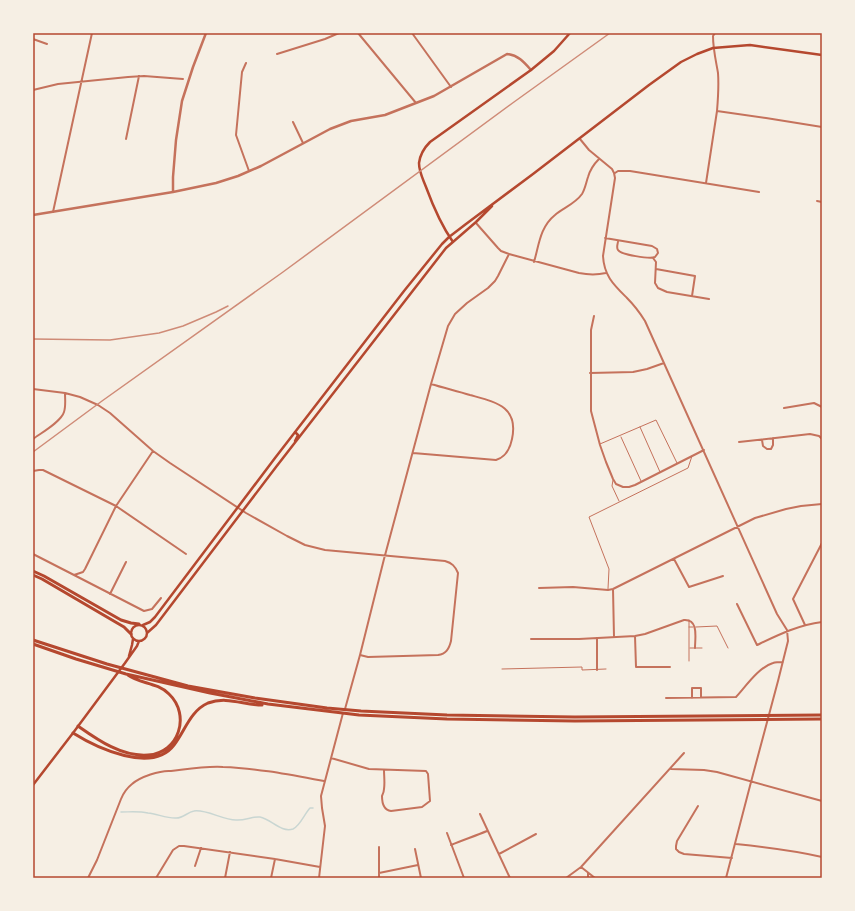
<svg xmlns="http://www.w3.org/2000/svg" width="855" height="911" font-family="Manrope,sans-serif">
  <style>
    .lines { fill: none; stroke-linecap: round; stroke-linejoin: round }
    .stream { stroke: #c9d6d2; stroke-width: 1.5 }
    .service { stroke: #c5725c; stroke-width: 1 }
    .minor { stroke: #c5725c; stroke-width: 2 }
    .tertiary { stroke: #c5725c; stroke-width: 2.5 }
    .secondary { stroke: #b5482f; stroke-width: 2.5 }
    .trunk { stroke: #b5482f; stroke-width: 3 }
    .rail { stroke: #cf8b77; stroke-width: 1.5 }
    .neatline { fill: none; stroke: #b5482f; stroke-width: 1.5 }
  </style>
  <rect width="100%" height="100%" fill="#f6efe4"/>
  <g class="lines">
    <path class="stream" d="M121 812C130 812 139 811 148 813 157 814 166 818 175 818 183 819 187 812 194 811 206 809 223 820 236 820 244 821 253 816 260 817 271 819 281 833 293 829 300 826 305 813 310 808H313"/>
    <path class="service" d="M640 427 660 472
      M621 437 641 481
      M600 444 656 420 677 463
      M613 480 612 486 619 501
      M608 589 609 569 589 517 688 468 692 456
      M689 620V661
      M689 627H693
      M696 627 717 626 728 648
      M690 648H702
      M502 669 582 667V670L606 669"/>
    <path class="minor" d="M358 33 416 103
      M412 33 451 87
      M33 39 47 44
      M277 54 325 39 339 33
      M246 63 242 72 236 135 249 171
      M33 90 58 84 128 77 144 76 183 79
      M717 111 766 118 822 127
      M293 122 303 143
      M126 139 139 76
      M580 139 589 150 612 169 614 173
      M614 173 615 178 603 256C604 276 614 285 627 298 634 305 640 313 645 321L777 614 787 630 788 641 778 681 751 782 726 878
      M615 173 618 171H630L759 192
      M706 183 717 111C718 99 719 86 718 73 716 61 713 49 713 36L715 33
      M817 201 822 202
      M53 212 92 33
      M476 223 498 248 501 251 509 254 579 273C589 275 597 275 606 273
      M605 238 652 246 657 249 658 253 655 257C650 259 621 255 618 250 616 247 618 244 618 241
      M653 258 656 262 655 283 658 288 667 292 709 299
      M534 262C539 245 540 227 555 215 563 208 575 204 582 194 585 189 586 183 588 177 590 170 594 164 599 159
      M656 269 695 276 692 296
      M594 316 591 330V411L600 445 606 462 613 479 616 484 623 487H629L635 485 704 450
      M590 373 633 372 647 369 664 363
      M33 389 65 393 80 397 98 405 110 413 153 451 170 463 246 513 287 536 305 545 325 550 445 561C452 563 455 566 458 573L451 641C449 649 446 654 438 655L368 657 360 655
      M784 408 814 403 822 407
      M33 439C41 433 61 422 64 412 66 406 65 399 65 393
      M762 440 763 446 767 449H771L773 445V438
      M739 442 810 434 819 436 822 439
      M413 453 496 460C506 457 510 449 512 439 519 406 495 402 470 395 457 391 444 388 431 384
      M33 471 39 470H43L116 506 186 554
      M33 554 74 575 83 572 85 569 116 506 153 451
      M674 559 689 587 723 576
      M74 575 144 611 152 609 161 598
      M539 588 573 587 608 590 613 589 755 518 786 509 801 506 822 504
      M613 589 614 637
      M110 594 126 562
      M737 604 757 645C778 635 798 625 822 622
      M805 625 793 599 822 543
      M635 636 636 667H670
      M597 638V670
      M531 639H579L635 636 645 634 684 620C699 619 695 638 695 648
      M666 698 736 697C746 686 759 667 773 663 776 662 779 662 783 662
      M692 698V688H701V697
      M345 709 360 655 384 559 431 384 448 326 455 314 467 303 488 288 495 281 498 276 509 254
      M331 758 369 769 426 771 428 774 430 801 422 807 391 811C383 810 382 802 382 796 383 794 384 792 384 789 385 783 384 776 384 770
      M671 769 704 770 717 772 822 801
      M698 806 677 841 676 846V849L679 852 684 854 732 858
      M480 814 510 878
      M447 833 464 878
      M736 844C765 847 793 850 822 857
      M451 845C463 840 475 836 487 831
      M379 847V878
      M415 849 421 878
      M499 854 536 834
      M195 866 201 848
      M581 867 595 878
      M379 873 418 865
      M588 873V878
      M88 878 97 860 121 799C123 794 127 788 132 784 140 777 160 770 171 771 188 769 205 766 223 767 256 768 291 775 324 781
      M156 878 173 850 179 846H184L275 859 320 867
      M225 878 230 852
      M271 878 275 859
      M319 878 325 826 322 808 321 796 343 713
      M566 878 581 867 684 753"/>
    <path class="tertiary" d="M173 192V177L176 140 182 101 193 67 206 33
      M33 215 173 192 216 183 238 176 261 166 330 129 351 121 385 115 434 96 507 54C518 55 524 62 531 70"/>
    <path class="secondary" d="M453 242C441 225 433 206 426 187 423 179 419 172 419 163 420 155 424 148 430 142L531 70 554 51 570 33
      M295 441 298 435 295 432
      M131 633a8 8 0 1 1 16 0a8 8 0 1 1-16 0Z
      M143 625 150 622 155 617 275 458 404 291 442 244 449 237 466 224 533 174 649 85 681 62 697 54 713 48 750 45 822 55
      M147 633 156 625 276 467 446 248 476 222 492 206
      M129 656 132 645 133 639
      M33 785 73 733 125 663 137 646 139 641"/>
    <path class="trunk" d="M33 571 44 576 121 620 131 623 139 624
      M33 575 42 579 124 627 131 634
      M33 640 107 664 188 686 255 698 327 708 361 711 447 715 575 717 822 715
      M33 644 76 659 126 674 210 693 268 704 359 715 447 719 575 721 822 719
      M78 726C98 740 122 757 148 755 179 753 191 715 169 694 157 682 140 684 128 675
      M73 733C97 748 152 774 174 745 185 731 190 711 208 703 227 696 244 705 262 705"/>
    <path class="rail" d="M33 339 110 340 159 333 183 326 216 312 228 306
      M33 452 102 401 283 272 514 102 610 33"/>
  </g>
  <rect width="855" height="911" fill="none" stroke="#f6efe4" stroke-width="68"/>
  <rect x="34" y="34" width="787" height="843" class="neatline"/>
</svg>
